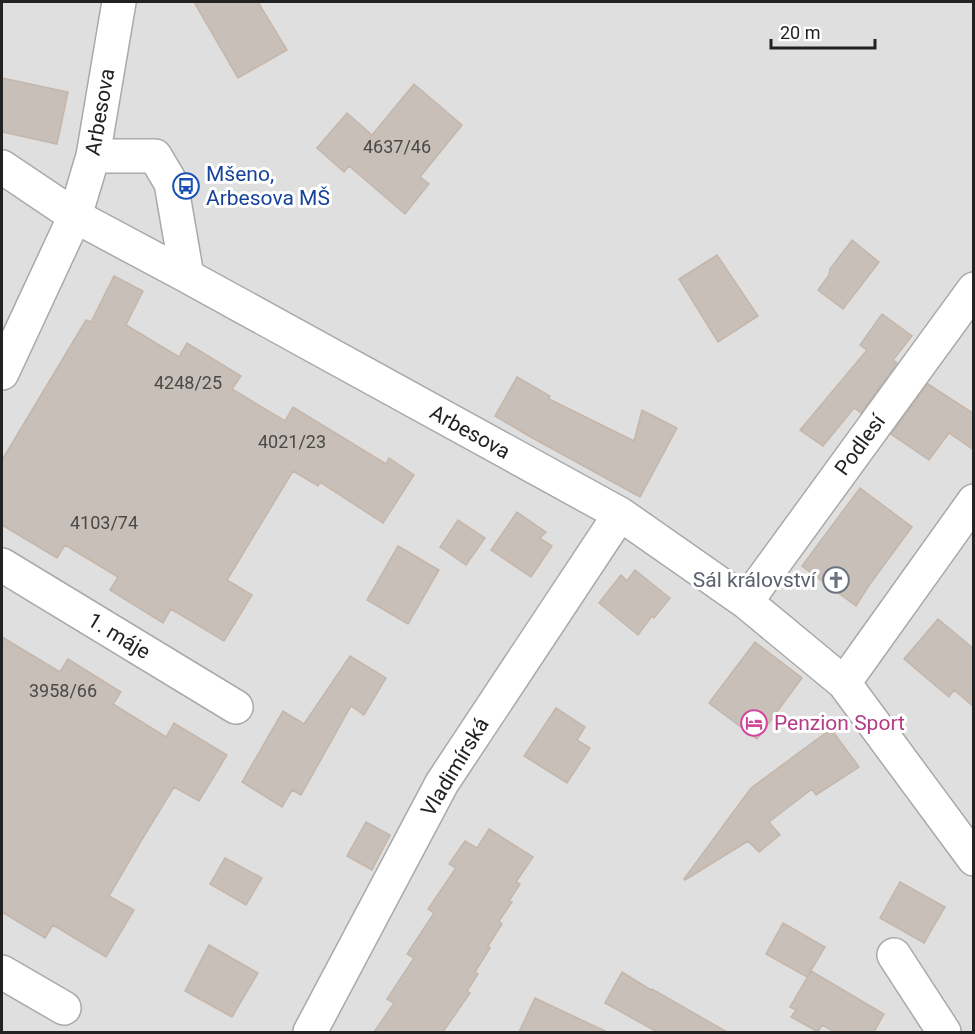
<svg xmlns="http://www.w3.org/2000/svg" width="975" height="1034" font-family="Roboto,sans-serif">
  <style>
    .residential { fill: #e0dfdf }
    .building { fill: #c7bfb8; stroke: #c4b6ab; stroke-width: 1.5 }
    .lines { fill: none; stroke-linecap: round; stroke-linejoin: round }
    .minor-casing { stroke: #a9a9a9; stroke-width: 36 }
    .minor { stroke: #fff; stroke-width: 33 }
    .labels { text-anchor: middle; stroke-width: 6; stroke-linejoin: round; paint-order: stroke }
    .number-label { font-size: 18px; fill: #4b4948 }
    .street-label { font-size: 21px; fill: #222; stroke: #fff }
    .transit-label { font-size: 21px; fill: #164399; stroke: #fff; text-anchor: start }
    .worship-label { font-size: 21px; fill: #5b616d; stroke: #fff; text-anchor: end }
    .hotel-label { font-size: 21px; fill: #b23c85; stroke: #fff; text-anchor: start }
  </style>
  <rect width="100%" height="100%" fill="#f2efe9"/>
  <path class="residential" d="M2 2H973V1032H2Z"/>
  <path class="building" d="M194 2H258L287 50 238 78Z
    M2 78 68 92 57 144 2 132Z
    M414 84 462 125 420 177 429 184 405 214 349 166 344 172 317 148 347 113 372 135Z
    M852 240 879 262 843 309 818 290 829 275 830 269Z
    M717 255 758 316 718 342 679 279Z
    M114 276 143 291 126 325 179 357 187 343 241 376 232 389 285 421 293 407 386 464 389 458 414 475 383 523 320 482 318 486 293 471 227 580 252 595 224 641 171 609 163 623 110 590 118 577 65 545 57 558 2 525V460L86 320 91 322Z
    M882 314 912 336 893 360 897 363 861 413 854 408 823 446 800 430 867 350 860 345Z
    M517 377 550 396 549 399 634 441 642 410 677 428 640 497 529 436 495 416Z
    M928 384 974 414V450L949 433 929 460 891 434Z
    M860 488 912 527 870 584 856 606 802 566Z
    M517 512 546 532 540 538 552 546 531 577 491 550Z
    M458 520 485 538 466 565 440 547Z
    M398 546 439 570 408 624 367 600Z
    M635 570 670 598 654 618 652 616 638 635 599 603 621 575 627 581Z
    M938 619 974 649V707L954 690 949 697 904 659Z
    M2 637 60 672 68 659 121 692 113 704 166 737 174 723 227 755 199 801 174 787 141 841 109 896 134 910 106 957 53 925 45 938 2 912Z
    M755 642 802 678 757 739 709 703Z
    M350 656 386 678 364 715 351 706 301 795 292 790 282 807 242 782 283 711 304 724Z
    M556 708 585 727 577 740 590 748 567 783 524 756Z
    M831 729 859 767 816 795 812 789 769 822 780 835 759 852 748 841 685 880 684 879 751 788Z
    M366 822 390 835 372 870 347 856Z
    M489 829 533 857 516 882 520 884 509 901 512 902 499 921 502 924 488 946 490 948 475 972 478 974 467 991 470 993 443 1032H374L394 1003 387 999 414 958 407 954 434 913 428 909 456 868 449 864 465 841 477 848Z
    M225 858 262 878 246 905 210 884Z
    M900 882 945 907 924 943 880 918Z
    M783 923 825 947 807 977 766 954Z
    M209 945 258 973 232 1017 185 991Z
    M811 971 884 1014 874 1032H835L822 1025 818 1032 791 1017 796 1010 790 1007Z
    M622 972 651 990 652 989 727 1032H657L605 1003Z
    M535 998 607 1032H519Z"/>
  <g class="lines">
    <g class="minor-casing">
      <path id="minor" d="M93 156H155L171 183 187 276
        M2 167 75 216 187 276 620 514 746 602 844 683 974 859
        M2 373 75 216 93 156 119 2
        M2 565 236 707
        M746 602 974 289
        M844 683 974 501
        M894 955 944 1032
        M2 972 64 1008
        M310 1032 442 783 620 514"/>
    </g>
    <use href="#minor" class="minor"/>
  </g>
  <defs>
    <g id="bus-ring" transform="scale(1.35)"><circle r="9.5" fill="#fff" stroke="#1a4fb4" stroke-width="1.5"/><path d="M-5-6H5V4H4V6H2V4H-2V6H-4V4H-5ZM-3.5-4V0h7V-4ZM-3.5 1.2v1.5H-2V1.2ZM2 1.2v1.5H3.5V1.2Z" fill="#1a4fb4"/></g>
    <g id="church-ring" transform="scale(1.35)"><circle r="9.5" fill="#fff" stroke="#6b7280" stroke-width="1.5"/><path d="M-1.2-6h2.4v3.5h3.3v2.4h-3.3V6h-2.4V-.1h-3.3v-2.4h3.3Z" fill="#6b7280"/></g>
    <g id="hotel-ring" transform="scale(1.35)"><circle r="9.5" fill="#fff" stroke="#d1479c" stroke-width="1.5"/><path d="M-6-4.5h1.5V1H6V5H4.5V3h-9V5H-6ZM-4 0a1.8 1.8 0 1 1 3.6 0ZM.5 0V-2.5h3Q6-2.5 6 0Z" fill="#d1479c"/></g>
  </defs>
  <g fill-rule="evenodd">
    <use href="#bus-ring" x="186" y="186"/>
    <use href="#church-ring" x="836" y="580"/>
    <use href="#hotel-ring" x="754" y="723"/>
  </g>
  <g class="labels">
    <g class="number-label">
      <text x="397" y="153">4637/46</text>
      <text x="188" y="389">4248/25</text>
      <text x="292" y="448">4021/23</text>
      <text x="104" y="529">4103/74</text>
      <text x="63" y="697">3958/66</text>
    </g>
    <g class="street-label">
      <text transform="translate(100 112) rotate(-80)" y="7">Arbesova</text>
      <text transform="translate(470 432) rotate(29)" y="7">Arbesova</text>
      <text transform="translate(860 445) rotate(-54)" y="7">Podlesí</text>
      <text transform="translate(119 636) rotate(31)" y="7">1. máje</text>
      <text transform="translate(455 767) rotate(-59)" y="7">Vladimírská</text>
    </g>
    <g class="transit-label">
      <text x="206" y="181">Mšeno,<tspan x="206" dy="24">Arbesova MŠ</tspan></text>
    </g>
    <g class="worship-label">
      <text x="816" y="587">Sál království</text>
    </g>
    <g class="hotel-label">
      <text x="774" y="730">Penzion Sport</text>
    </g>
  </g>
  <rect width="975" height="1034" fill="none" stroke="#222222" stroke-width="6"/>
  <path d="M771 39v9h104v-9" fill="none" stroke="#222222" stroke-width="3"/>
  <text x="780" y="39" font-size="18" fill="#222222" stroke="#ffffff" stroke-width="4.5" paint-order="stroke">20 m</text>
</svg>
